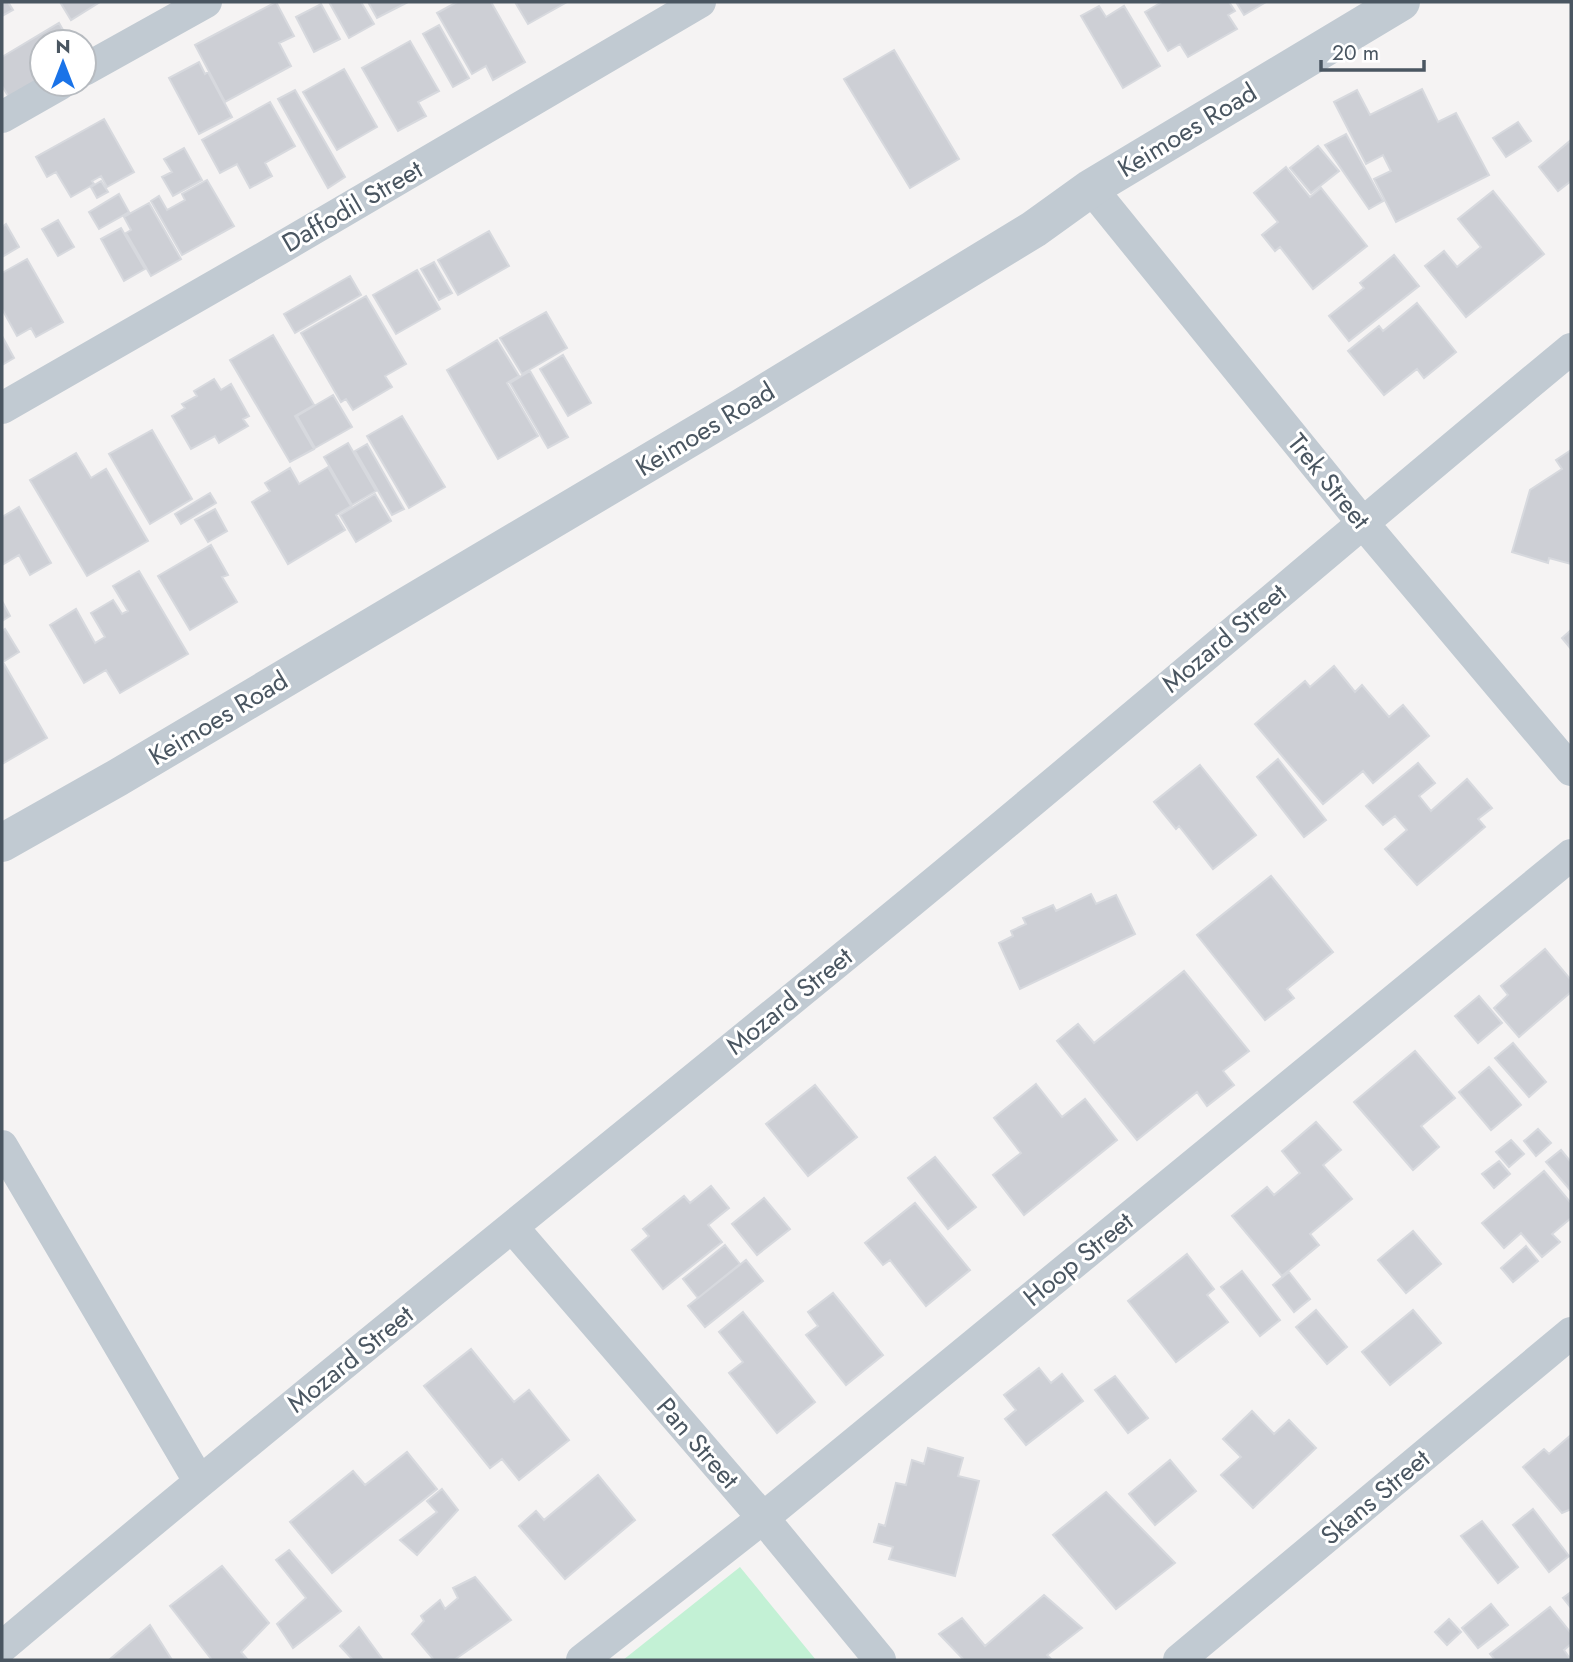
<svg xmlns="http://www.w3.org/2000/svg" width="1573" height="1662" font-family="Jost,sans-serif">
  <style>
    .green { fill: #c3f1d5 }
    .building { fill: #cdcfd5; stroke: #d7d9de; stroke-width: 2 }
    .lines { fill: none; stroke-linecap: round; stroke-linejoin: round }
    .minor { stroke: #c1cad2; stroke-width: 32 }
    .tertiary { stroke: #c1cad2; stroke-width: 38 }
    .labels { text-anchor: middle; stroke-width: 6; stroke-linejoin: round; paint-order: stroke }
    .street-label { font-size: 26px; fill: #4a5661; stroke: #fff }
  </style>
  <rect width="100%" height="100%" fill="#f5f3f3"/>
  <path class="green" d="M740 1567 816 1660H623Z"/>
  <path class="building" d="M2 2H8L13 10 2 16Z
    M60 2H100L71 20Z
    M276 2 294 36 279 43 291 66 225 102 195 45Z
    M329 2H361L374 24 349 38Z
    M368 2H408L377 18Z
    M457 2H491L525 62 493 80 486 66 472 74 437 13Z
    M515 2H567L528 24Z
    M1162 2H1229L1235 11 1228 15 1237 29 1188 57 1180 44 1168 51 1145 12Z
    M1236 2H1266L1244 15Z
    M321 4 340 39 314 52 296 17Z
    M1099 6 1106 17 1124 6 1160 66 1123 88 1081 16Z
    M59 23 70 42H42V84L15 107 2 86V57Z
    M439 25 469 78 453 87 423 34Z
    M410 41 439 91 418 102 426 116 398 131 362 68Z
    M894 50 959 159 910 188 844 79Z
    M199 62 205 74 208 72 232 117 199 134 169 78Z
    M344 69 377 127 337 150 303 92Z
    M1422 89 1438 122 1456 113 1489 175 1396 222 1374 179 1391 171 1383 155 1366 164 1334 102 1357 90 1370 115Z
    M295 90 345 177 328 188 278 99Z
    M270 102 295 146 265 163 272 176 250 188 237 164 220 173 202 140Z
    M104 119 134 172 107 187 101 176 92 181 94 184 71 197 56 172 47 177 36 157Z
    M1518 122 1531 141 1506 157 1493 138Z
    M1346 134 1383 201 1369 209 1325 145Z
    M1571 140V181L1558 191 1539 167Z
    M1318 146 1339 171 1311 193 1290 168Z
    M184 148 202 180 173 196 162 177 172 172 164 159Z
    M1286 167 1310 197 1321 188 1367 246 1313 289 1280 247 1275 251 1262 235 1278 222 1254 193Z
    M207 180 234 226 182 255 151 201 159 196 167 210 185 200 182 194Z
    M101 181 108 192 97 198 91 187Z
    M1493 191 1544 254 1466 317 1425 266 1444 251 1457 267 1481 247 1458 219Z
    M119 194 129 212 99 229 89 212Z
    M149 203 181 259 151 276 126 233 131 230 124 217Z
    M58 220 74 247 58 256 42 229Z
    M6 224 19 247 2 257V227Z
    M121 228 145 269 124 281 101 239Z
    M489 231 509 266 458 295 438 260Z
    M1394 255 1419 286 1349 341 1329 316 1364 288 1360 283Z
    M27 259 63 322 36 337 31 328 17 336 2 309V273Z
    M434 262 452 293 439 300 421 269Z
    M417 270 440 309 396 334 373 295Z
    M350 276 361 295 295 333 284 314Z
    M366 296 406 364 385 376 392 387 353 410 346 399 341 402 301 333Z
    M1417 303 1456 352 1424 378 1417 369 1384 395 1348 351 1379 326 1383 331Z
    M546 312 567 348 522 374 500 338Z
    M273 335 314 405 295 416 314 449 290 462 230 360Z
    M2 336 14 358 2 365Z
    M497 340 519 376 507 383 538 436 498 459 447 370Z
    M563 355 591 403 568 416 540 369Z
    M530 371 568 437 548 448 510 383Z
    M214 379 221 390 231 384 249 416 243 419 248 426 219 443 215 436 191 449 172 416 185 408 182 404 197 396 194 391Z
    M333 395 352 427 315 448 297 416Z
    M402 416 445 487 409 508 367 436Z
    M152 430 192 499 150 524 109 454Z
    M348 443 376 491 352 505 324 457Z
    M367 444 404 509 392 515 355 451Z
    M1571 450V564L1549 558 1548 563 1512 552 1530 490 1562 469 1556 460Z
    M76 453 91 478 106 469 148 541 87 576 30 480Z
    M328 467 351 506 336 515 345 530 288 564 252 502 270 491 265 483 290 468 299 484Z
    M210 493 216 503 181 524 175 514Z
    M375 494 391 521 356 542 340 515Z
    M19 507 51 563 30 575 19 555 2 565V517Z
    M215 509 227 531 208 542 195 520Z
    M211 545 228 575 222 577 237 602 190 630 158 576Z
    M139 571 188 654 120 693 106 670 84 683 50 625 76 609 95 643 105 637 91 613 113 600 122 614 128 611 113 586Z
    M2 601 10 616 2 621Z
    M5 629 19 652 3 662 47 738 2 764V631Z
    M1571 630V649L1562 638Z
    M1334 666 1355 692 1362 685 1389 717 1403 705 1429 736 1373 783 1363 771 1323 804 1255 724 1305 681 1310 687Z
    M1278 759 1326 820 1304 837 1257 777Z
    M1418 763 1435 783 1419 796 1431 811 1467 779 1492 808 1478 819 1485 827 1417 885 1385 849 1407 830 1395 816 1383 825 1366 806Z
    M1200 765 1256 835 1213 869 1179 826 1176 829 1154 802Z
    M1271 876 1333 952 1287 989 1294 998 1265 1020 1197 935Z
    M1091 894 1096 904 1116 895 1135 934 1020 989 999 943 1013 936 1011 931 1026 924 1023 918 1053 905 1056 911Z
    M1545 949 1571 980V992L1519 1037 1494 1008 1508 995 1501 986Z
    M1184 971 1249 1051 1223 1071 1234 1085 1207 1106 1197 1092 1137 1140 1057 1041 1078 1024 1094 1043Z
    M1479 996 1502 1023 1478 1043 1455 1016Z
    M1513 1043 1546 1082 1529 1097 1495 1058Z
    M1415 1051 1455 1098 1421 1126 1439 1147 1413 1170 1354 1102Z
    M1489 1067 1521 1105 1491 1130 1459 1092Z
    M1036 1084 1062 1117 1085 1099 1117 1140 1024 1215 993 1175 1021 1153 994 1118Z
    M815 1085 857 1137 808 1176 766 1124Z
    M1316 1122 1341 1150 1323 1165 1352 1199 1310 1234 1319 1245 1282 1276 1232 1216 1267 1187 1274 1195 1300 1173 1282 1151Z
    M1538 1129 1551 1143 1536 1156 1524 1141Z
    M1511 1140 1524 1154 1509 1167 1496 1152Z
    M1561 1150 1571 1162V1191L1546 1162Z
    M935 1157 976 1207 948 1229 908 1178Z
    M1499 1161 1510 1174 1494 1188 1482 1174Z
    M1544 1171 1571 1203V1218L1552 1234 1560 1242 1542 1257 1521 1233 1504 1248 1482 1223Z
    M711 1186 729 1208 708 1225 722 1242 663 1289 632 1250 649 1236 643 1229 684 1196 690 1203Z
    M764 1198 790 1229 757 1255 732 1224Z
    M915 1203 970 1270 926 1306 890 1260 883 1265 865 1243Z
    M1413 1231 1441 1264 1406 1293 1378 1260Z
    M725 1245 740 1264 698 1298 683 1279Z
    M1526 1246 1538 1261 1513 1282 1501 1268Z
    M1187 1254 1214 1289 1207 1295 1228 1322 1176 1362 1128 1301Z
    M746 1260 763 1281 705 1327 688 1306Z
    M1242 1271 1280 1320 1260 1336 1221 1287Z
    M1289 1272 1310 1299 1294 1312 1273 1285Z
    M833 1293 883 1355 846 1385 806 1335 818 1326 808 1312Z
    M1316 1310 1347 1347 1327 1364 1296 1327Z
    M1413 1310 1441 1343 1390 1385 1362 1352Z
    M743 1312 815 1402 777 1433 729 1373 743 1362 719 1332Z
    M471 1349 514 1402 529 1390 569 1440 519 1480 502 1459 490 1468 424 1386Z
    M1039 1368 1051 1383 1062 1374 1083 1401 1026 1445 1005 1419 1016 1410 1004 1395Z
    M1115 1376 1148 1418 1128 1433 1095 1390Z
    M1252 1411 1274 1434 1289 1420 1316 1448 1253 1508 1221 1475 1241 1457 1223 1439Z
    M1571 1435V1509L1562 1513 1523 1467 1544 1449 1549 1454Z
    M928 1448 963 1458 958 1476 979 1481 955 1576 889 1559 893 1547 874 1542 879 1524 885 1526 896 1483 906 1485 912 1460 924 1464Z
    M407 1452 437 1489 332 1573 290 1522 353 1471 365 1485Z
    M1170 1460 1196 1491 1155 1525 1129 1494Z
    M598 1475 635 1520 565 1579 519 1526 536 1511 544 1520Z
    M442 1489 458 1510 417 1555 400 1540 437 1512 427 1501Z
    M1106 1492 1175 1563 1116 1609 1053 1535Z
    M1533 1509 1569 1556 1549 1572 1513 1525Z
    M1482 1521 1518 1567 1498 1583 1461 1536Z
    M289 1550 341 1611 293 1648 277 1624 306 1598 276 1560Z
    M222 1566 269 1623 241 1652 248 1660H212L170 1606Z
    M475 1577 511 1620 454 1660H434L412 1634 424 1621 421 1616 440 1600 445 1609 458 1598 453 1588Z
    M1571 1592V1608L1563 1598Z
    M1044 1595 1082 1628 1047 1655 1052 1660H964L939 1634 962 1618 985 1646Z
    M1491 1604 1508 1625 1478 1648 1462 1628Z
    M1550 1607 1571 1633V1644L1564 1650 1571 1660H1495L1490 1654Z
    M1449 1619 1461 1632 1447 1645 1435 1632Z
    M150 1625 172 1660H109Z
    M359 1627 383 1660H353L340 1646Z"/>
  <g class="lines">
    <path class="minor" d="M84 70 206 2
      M2 117 60 84
      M1091 188 1362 522 1571 770
      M2 408 279 249 700 2
      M2 1146 199 1481
      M513 1228 763 1518 880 1660
      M2 1647C302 1394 609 1150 912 901 1133 719 1350 532 1571 349
      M582 1660 763 1518 1571 855
      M1179 1660 1571 1333"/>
    <path class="tertiary" d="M2 843 117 778 742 407 1034 229 1091 188 1401 2"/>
  </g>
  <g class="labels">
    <g class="street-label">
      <text transform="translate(1187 130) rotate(-31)" y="9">Keimoes Road</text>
      <text transform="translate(352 206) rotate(-30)" y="9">Daffodil Street</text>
      <text transform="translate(705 429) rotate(-31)" y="9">Keimoes Road</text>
      <text transform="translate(1329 481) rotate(51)" y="9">Trek Street</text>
      <text transform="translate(1224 638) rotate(-40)" y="9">Mozard Street</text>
      <text transform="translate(218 718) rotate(-31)" y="9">Keimoes Road</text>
      <text transform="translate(789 1001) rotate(-39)" y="9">Mozard Street</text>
      <text transform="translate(1078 1259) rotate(-39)" y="9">Hoop Street</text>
      <text transform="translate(350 1359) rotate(-39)" y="9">Mozard Street</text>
      <text transform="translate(698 1443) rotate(49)" y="9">Pan Street</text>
      <text transform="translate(1375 1497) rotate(-40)" y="9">Skans Street</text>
    </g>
  </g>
  <rect width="1573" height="1662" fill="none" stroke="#4a5661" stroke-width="7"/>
  <g transform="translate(63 63)"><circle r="33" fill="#ffffff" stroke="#b7bbc0" stroke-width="2"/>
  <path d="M0-5L12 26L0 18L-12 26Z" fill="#1a73e8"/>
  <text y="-10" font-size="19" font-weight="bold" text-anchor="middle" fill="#4a5661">N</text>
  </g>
  <path d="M1321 60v10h103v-10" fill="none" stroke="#4a5661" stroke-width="3.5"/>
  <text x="1332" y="60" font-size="21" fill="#4a5661" stroke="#ffffff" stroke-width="5" paint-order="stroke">20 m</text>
</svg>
